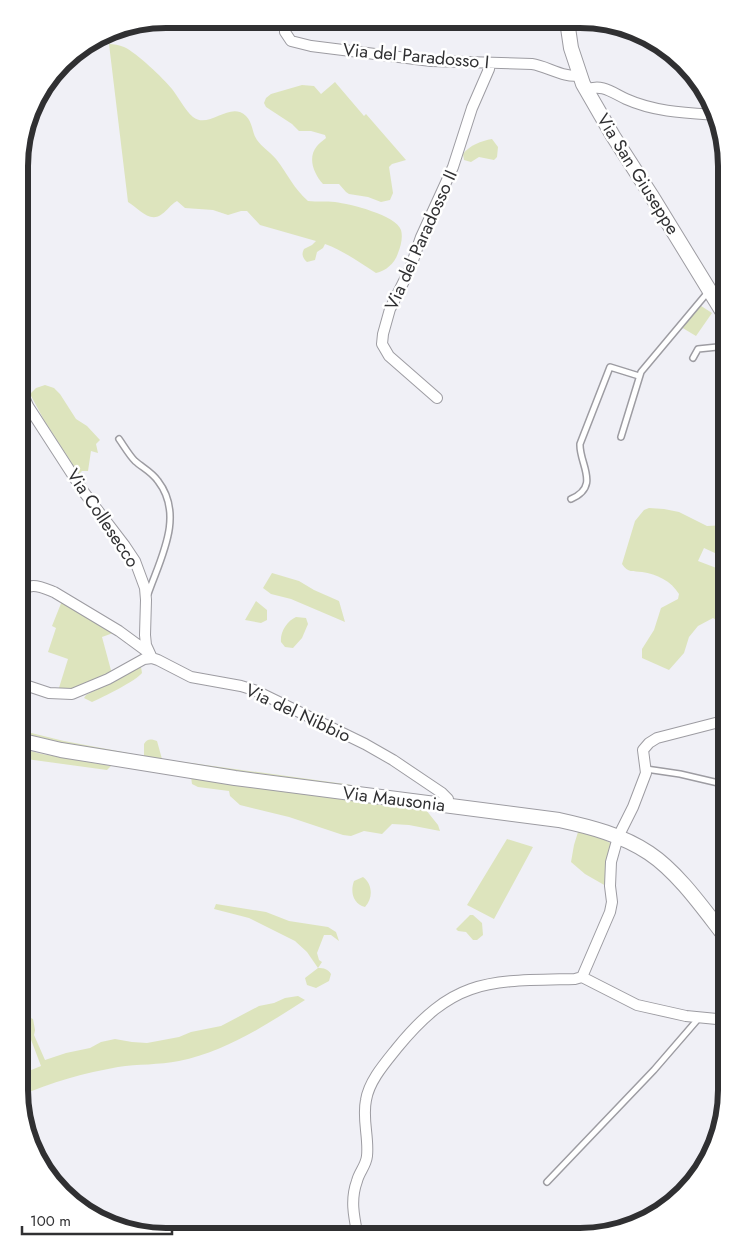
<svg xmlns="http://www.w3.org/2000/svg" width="746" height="1256" font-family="Jost,sans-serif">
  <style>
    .green { fill: #dde4bd }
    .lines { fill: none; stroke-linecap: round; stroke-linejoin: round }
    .lane-casing { stroke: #9d9ca2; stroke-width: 8 }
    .street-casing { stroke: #9d9ca2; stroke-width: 12 }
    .secondary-casing { stroke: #9d9ca2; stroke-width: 16 }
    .lane { stroke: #fff; stroke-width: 5 }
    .street { stroke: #fff; stroke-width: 10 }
    .secondary { stroke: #fff; stroke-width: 14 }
    .labels { text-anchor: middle; stroke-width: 5; stroke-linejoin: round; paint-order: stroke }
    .street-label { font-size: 18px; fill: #303032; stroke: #fff }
    .rim { fill: none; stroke: #303032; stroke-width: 6 }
  </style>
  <rect width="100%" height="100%" fill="#f0f0f6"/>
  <path class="green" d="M109 44C114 44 119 45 124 47 137 53 163 78 172 89 179 98 185 110 193 117 209 130 230 100 246 116 253 123 252 133 257 140 262 147 270 152 276 159 287 173 294 189 308 201 317 202 326 201 335 202 350 204 396 215 401 230 403 237 401 246 398 253 395 263 386 271 376 273 359 262 344 251 325 244L323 248 317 252 315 260 307 262C303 258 301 255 304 249L312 245 316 241 260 225 247 211H241L228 215 213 210 185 208 177 201C170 205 168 210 162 214 150 224 138 208 128 202Z
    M335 82 364 116 366 114 406 160 392 164 389 167 393 193 390 200 381 202 368 197 349 194 346 192 339 184H323C314 174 307 158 317 146 319 143 323 141 326 138L325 135 311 131H299L292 124 266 107 264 103 266 98 271 94 302 85 314 86 321 94Z
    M492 139 498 147 497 157 494 160 479 157 471 162 464 160 463 154C470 145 481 141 492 139Z
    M698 304 712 313 696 336 681 327Z
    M45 385 54 388 60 394 76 419 87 426 100 440 96 444 98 453 91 451 88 471H82L79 474 44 420 30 394 36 388Z
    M649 508 664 509 679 512 707 526 727 525V533L717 554 704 548 698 561 727 572V626L713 618 698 626 689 637 684 653 669 670 642 658V649L654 630 661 608 678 599 679 594C671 581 657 574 642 572 633 571 628 573 622 564L635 521 644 510Z
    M272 573 299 581 314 590 339 601 345 622 291 599 271 594 263 588Z
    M62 601 113 633 102 637 112 674 81 689 58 691 68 659 48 652 56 628 52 626Z
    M256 601 267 610V620L261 623 245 620Z
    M296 617 306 618 308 624 302 638 293 648 285 647 281 642C280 632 287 621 296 617Z
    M141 667 142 673C136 681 103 697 92 702L84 698 86 695Z
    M19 730 64 741 144 756V744C147 738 152 739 157 741L162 759 359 786 358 790 93 750 19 732Z
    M19 748 42 754 111 766 107 770 19 758Z
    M191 777 426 810 438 825 440 831 409 825 392 824 382 834 364 831 351 836 343 835 289 817 240 805 230 796 229 791 198 787 192 784Z
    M578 832 601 838 612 844 606 886 585 874 571 862 574 845Z
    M507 839 533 847 494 919 467 905Z
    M363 877C373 884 373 899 365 907 353 904 350 892 354 881Z
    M216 904 266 912 289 921 328 927 336 932 339 941 331 935H324L317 953 319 960 322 962 318 968C324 968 328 969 331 974L329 981 316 988 307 985 305 978 318 968 307 952 295 941 249 918 214 909Z
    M470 915H473L482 923 483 935 477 940H473L466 932 458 931 456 929Z
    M298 996 305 1000C266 1025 225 1052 179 1061 159 1065 138 1064 118 1067 85 1073 51 1082 20 1096L19 1075 41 1066 30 1037 22 1032 20 1019 22 1017 19 1011V998L26 1016 33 1019 35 1030 34 1035 45 1060 66 1053 90 1048 101 1042 115 1039 132 1042 147 1043 179 1037 191 1032 221 1026 259 1006 274 1003 285 998Z"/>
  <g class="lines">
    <g class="lane-casing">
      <path id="lane" d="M693 358 698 349 727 346
        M621 437 641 372 708 292
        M119 439C124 446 129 455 135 461 143 468 152 472 158 481 185 516 160 559 148 594
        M571 499C601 486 579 464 580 444L610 367 639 376
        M646 769 680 774 727 785
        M547 1182 654 1070 699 1018"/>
    </g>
    <g class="street-casing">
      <path id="street" d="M285 32 291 41 311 46 431 61 532 64C547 66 565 79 580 75
        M587 90C601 83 613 93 626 99 655 112 686 113 717 115
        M20 388 28 406 83 491 125 546 135 561 145 588 146 600 145 635 146 645 152 658
        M437 398 389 356 382 344 383 334 390 309 410 269 421 237 453 167 472 108 489 69V64
        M19 596C27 580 41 587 54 592L119 631 149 653
        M19 683 49 693 72 694 108 679 144 659 152 658 158 660 191 677 241 686 254 690 365 744 393 760 442 793 448 799V806
        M582 977 637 1005 686 1016 727 1020
        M358 1237C354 1217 350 1200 357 1181 359 1172 366 1166 367 1156 369 1137 362 1119 366 1100 369 1081 385 1063 397 1048 455 977 489 981 575 979L582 977 610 912 612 902 610 886 611 862 618 837 633 807 646 773 643 750 649 743 657 738 727 720"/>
    </g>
    <g class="secondary-casing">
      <path id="secondary" d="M567 21 571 48 583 84 613 136 651 195 727 319
        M19 740 61 750 235 778 559 820C591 827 622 835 649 853 679 873 705 911 727 939"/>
    </g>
    <use href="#lane" class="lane"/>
    <use href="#street" class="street"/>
    <use href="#secondary" class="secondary"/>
  </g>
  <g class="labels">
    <g class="street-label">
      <text transform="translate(416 56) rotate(5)" y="6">Via del Paradosso I</text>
      <text transform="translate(638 174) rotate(58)" y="6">Via San Giuseppe</text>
      <text transform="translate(421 240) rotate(-66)" y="6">Via del Paradosso II</text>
      <text transform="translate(103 518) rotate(56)" y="6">Via Collesecco</text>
      <text transform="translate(298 713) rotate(25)" y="6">Via del Nibbio</text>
      <text transform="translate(394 799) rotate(7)" y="6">Via Mausonia</text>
    </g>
  </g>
  <path d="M0 0H746V1256H0ZM166 28H580A138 138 0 0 1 718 166V1090A138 138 0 0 1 580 1228H166A138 138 0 0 1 28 1090V166A138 138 0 0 1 166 28Z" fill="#fff" fill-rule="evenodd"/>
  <path class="rim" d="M166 28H580A138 138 0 0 1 718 166V1090A138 138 0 0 1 580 1228H166A138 138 0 0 1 28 1090V166A138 138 0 0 1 166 28Z"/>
  <path d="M22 1226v8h150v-8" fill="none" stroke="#303032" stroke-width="2.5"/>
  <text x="30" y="1226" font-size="15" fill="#303032" stroke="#ffffff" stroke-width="4" paint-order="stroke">100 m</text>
</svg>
